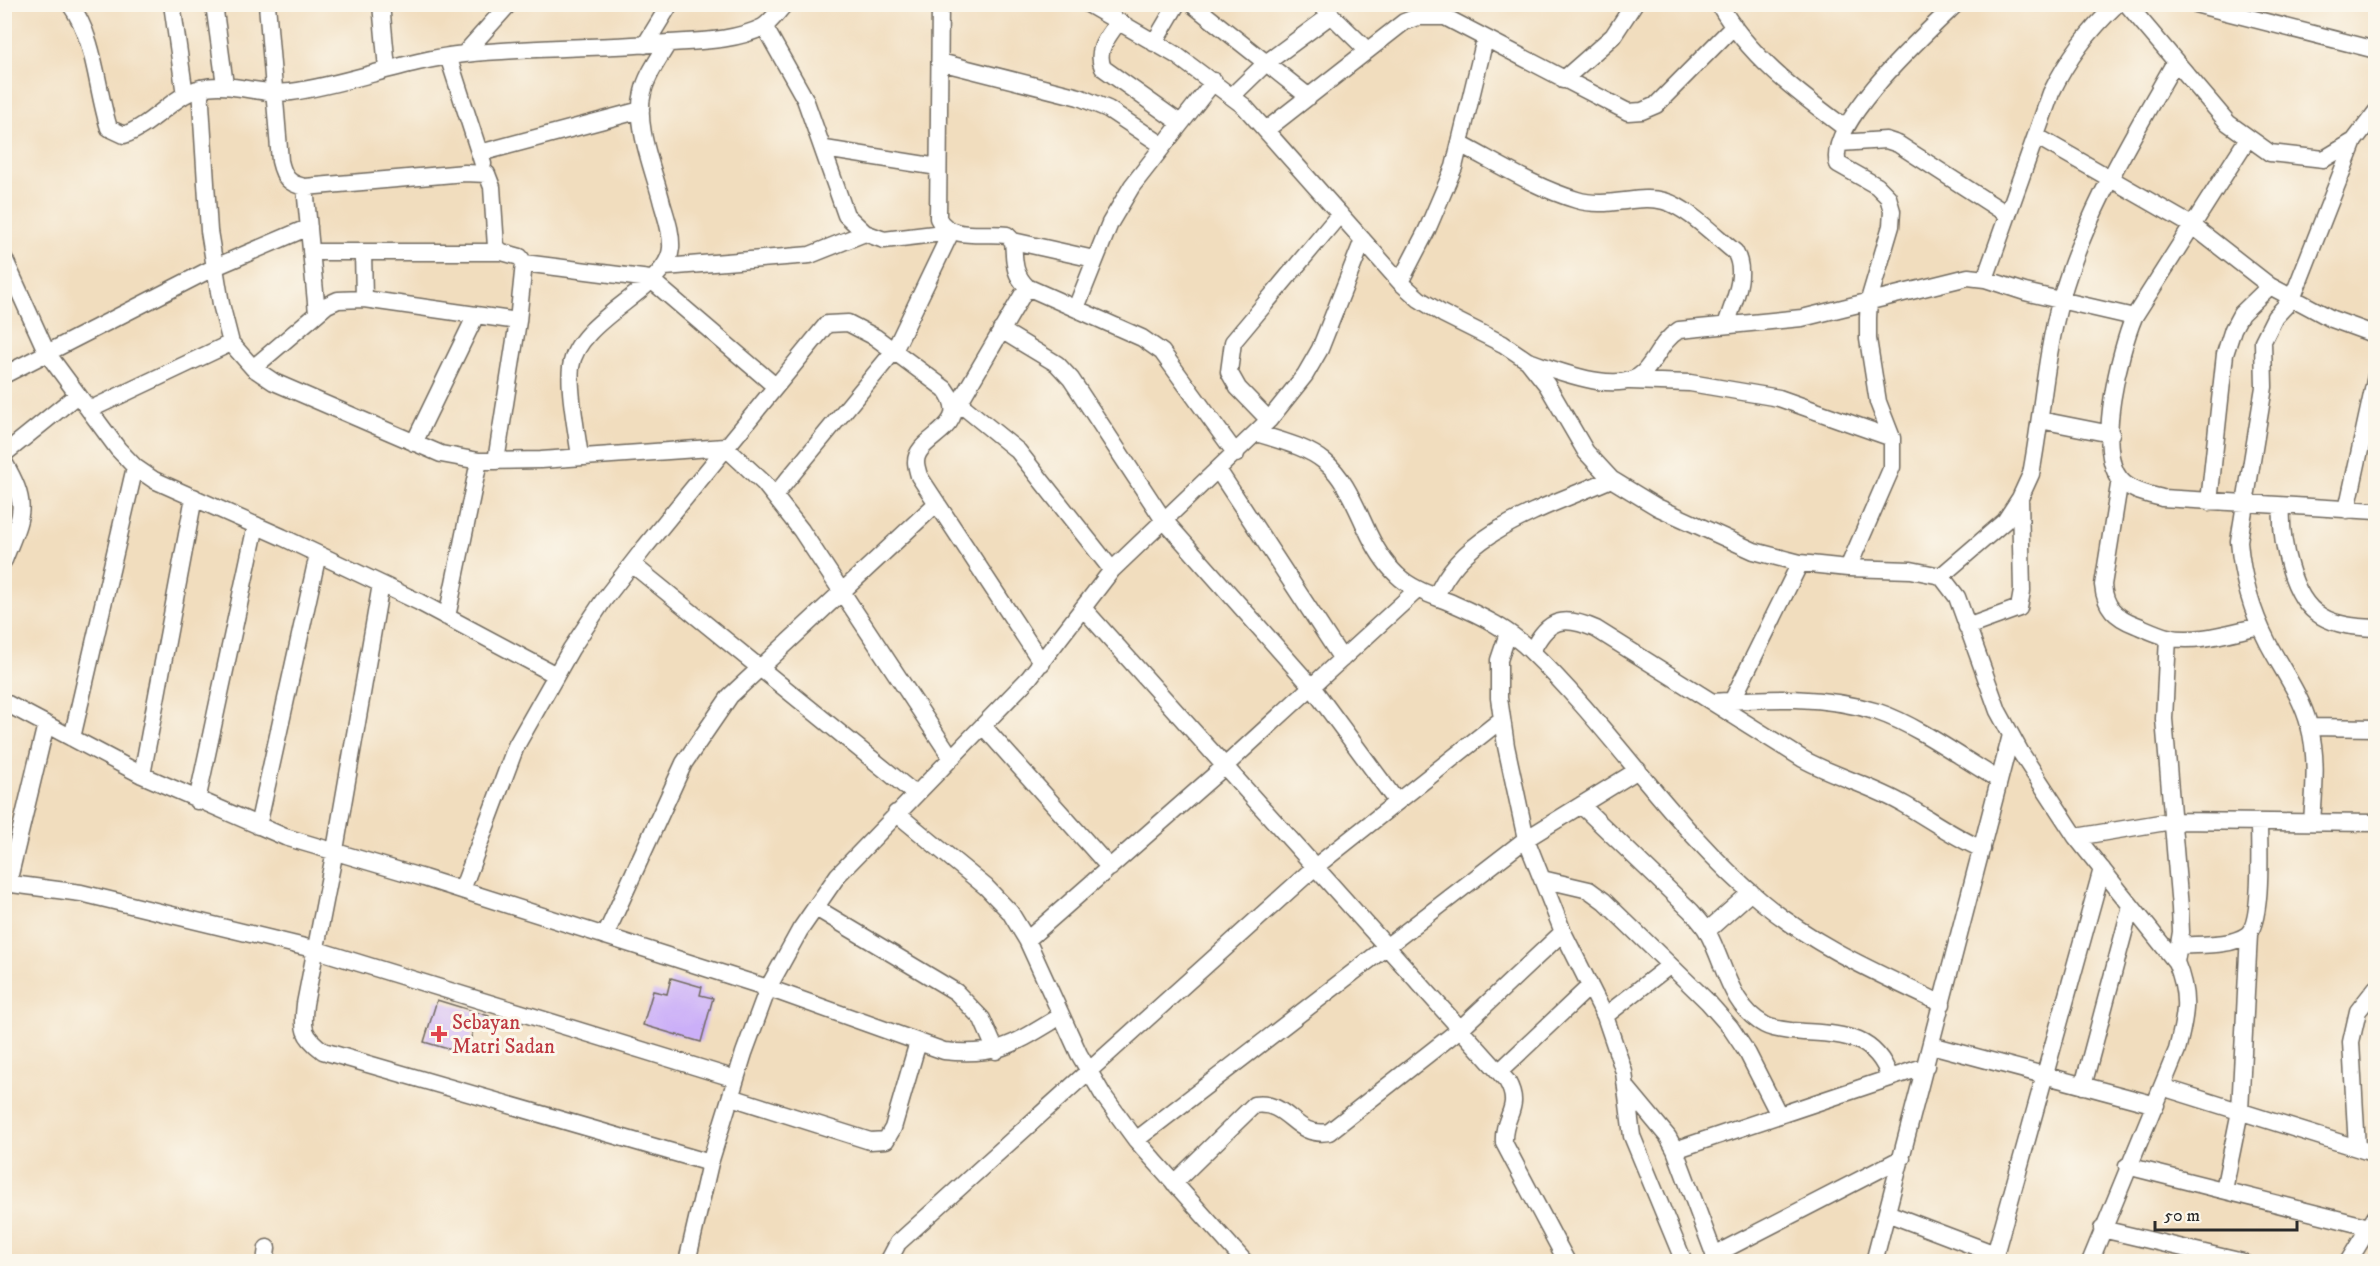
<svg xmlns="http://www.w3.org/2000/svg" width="2380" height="1266" font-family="'IM FELL DW Pica',serif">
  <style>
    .building { fill: #cbaff8 }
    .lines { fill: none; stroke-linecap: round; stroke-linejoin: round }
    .street-casing { stroke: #70695e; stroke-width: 19 }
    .street { stroke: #fff; stroke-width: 16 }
    .health-dot { fill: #e0444e; stroke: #fbf7ec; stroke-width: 2 }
    .labels { text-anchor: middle; stroke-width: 6; stroke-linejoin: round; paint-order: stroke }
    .health-label { font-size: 21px; fill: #be3a42; stroke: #fbf7ec; text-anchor: start }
  </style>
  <rect width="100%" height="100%" fill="#fbf7ec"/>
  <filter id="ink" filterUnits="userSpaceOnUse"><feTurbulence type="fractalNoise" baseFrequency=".0167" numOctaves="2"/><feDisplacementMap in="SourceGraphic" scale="12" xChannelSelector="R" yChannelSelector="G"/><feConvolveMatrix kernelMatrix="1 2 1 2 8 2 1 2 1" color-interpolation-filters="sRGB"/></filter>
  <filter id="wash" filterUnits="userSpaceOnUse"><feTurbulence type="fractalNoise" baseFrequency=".008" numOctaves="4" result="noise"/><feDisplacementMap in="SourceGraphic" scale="24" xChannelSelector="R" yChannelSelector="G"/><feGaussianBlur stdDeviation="1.35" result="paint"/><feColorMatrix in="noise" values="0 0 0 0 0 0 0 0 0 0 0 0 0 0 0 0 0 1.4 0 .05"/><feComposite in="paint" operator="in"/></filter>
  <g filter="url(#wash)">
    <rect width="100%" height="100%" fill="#f1ddbe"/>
    <g id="blocks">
      <path class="building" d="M671 978 702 987 700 995 713 998 701 1042 643 1025 653 991 667 994Z
        M437 1000 489 1016 484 1031 474 1028 469 1044 458 1040 455 1051 424 1042Z"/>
    </g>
  </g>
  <g filter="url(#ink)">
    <use href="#blocks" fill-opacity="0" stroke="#70695e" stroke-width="1.5"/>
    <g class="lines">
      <g class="street-casing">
        <path id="street" d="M70 4C96 40 96 88 109 128L124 135C153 125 172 96 201 88 231 81 261 96 291 92 350 84 405 60 465 54 532 47 601 48 669 43 699 41 735 41 763 27 771 22 778 11 785 4
          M172 4 185 95
          M214 4 225 85
          M267 4 280 161C284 178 289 184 305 187L465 173 487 174 492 187 496 247 502 252 520 257 524 263 518 321 496 461
          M381 4 387 69
          M940 4 938 218C949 241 985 232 1007 235L1013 241C1015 260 1012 272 1027 287L1142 338 1162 352 1236 454
          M1088 4 1176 55 1244 106 1400 282 1419 299 1443 314 1503 344 1528 361 1547 385 1586 452 1611 479 1657 507 1754 551 1800 563 1848 568 1911 570 1941 576 1957 597 1998 711 2021 753 2076 837 2176 962C2190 996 2186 1015 2177 1050L2090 1262
          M1192 4 1309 97
          M1320 4 1367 50
          M1719 4C1749 57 1797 92 1845 128
          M2127 4 2228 123 2270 153 2324 159 2354 141 2376 112
          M2195 4 2376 50
          M1118 22C1108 37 1095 50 1103 68L1180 123
          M764 26 805 99 846 215 865 233 884 240 951 232
          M1154 43 1177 4
          M645 45 670 4
          M464 54 509 4
          M448 56 483 164
          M940 62 1079 97 1108 109 1162 145
          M1563 80 1613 36 1634 4
          M200 88 209 231 221 304 231 343 253 368 274 382 441 454 479 461 541 460 725 447 764 483 801 530 951 757
          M1232 96 1266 63 1331 15
          M1266 130 1404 22 1417 17H1445L1628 112 1642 111 1656 105 1734 26
          M2036 136 2193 226 2270 286 2332 319 2376 335
          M2248 138 2134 317C2120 350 2095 449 2120 479 2130 491 2147 494 2162 498L2376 511
          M1840 143 1886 140 1898 144 2008 215
          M1460 144C1498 164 1536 188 1577 200 1607 209 1639 194 1664 201 1687 207 1716 237 1735 252 1748 274 1733 303 1726 325
          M825 149 938 167
          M480 153 641 110
          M305 187 317 313
          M1013 241 1094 259
          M311 252H502
          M363 252 364 299
          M4 258 47 353 118 449 135 467 154 480 282 537 419 602 556 675
          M524 263 650 279 775 386
          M665 267 810 255 865 233
          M1985 279 2051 93C2068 58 2088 32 2117 4
          M1400 282 1427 230 1454 167 1485 39
          M1076 308 1110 223 1132 186 1214 81
          M1001 330 1057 364 1071 379 1163 519 1312 687 1397 802
          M1528 361C1557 370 1620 397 1644 372 1658 357 1661 341 1679 330L1802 318 1968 277 1985 279 2025 292 2134 317
          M253 368 327 305 338 300 364 299 518 321
          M4 375 213 268 309 227
          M1630 381 1690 383 1779 398 1892 438
          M959 403 1018 451 1112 570
          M89 410 231 343
          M955 410 1027 287
          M1269 420 1238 388 1229 372 1233 342 1340 214
          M2040 420 2111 434
          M1256 433C1325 453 1335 459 1365 526 1373 544 1382 561 1397 575 1412 590 1435 596 1454 604 1482 616 1510 630 1532 652 1613 730 1675 830 1762 902 1816 947 1880 974 1942 1004
          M414 443 476 315
          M4 454 77 395
          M580 457C577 433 568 390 571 367 577 318 668 289 671 248 672 233 666 217 662 203 654 170 634 126 643 92 647 74 659 59 668 43
          M4 462C30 507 22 514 4 560
          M1218 470 1342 659
          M2120 479 2103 585C2105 607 2115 617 2136 625 2146 629 2156 634 2167 637 2196 644 2231 632 2260 626
          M775 495 894 351 951 232
          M2209 502 2225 354 2233 329 2241 314 2270 286
          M2282 506C2280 538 2291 599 2321 616 2337 626 2358 627 2376 628
          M2347 510 2376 376
          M632 564 915 794
          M1848 568 1892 467V438L1878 402 1868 339V318L1869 300 1891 226 1892 211 1888 197 1877 186 1838 164C1825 124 1927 32 1956 4
          M1941 576 2005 521 2020 498 2031 474C2042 417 2045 356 2061 299 2085 214 2132 138 2175 62
          M381 584 335 850 305 1004C302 1029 303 1036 323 1051L710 1163
          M1436 597C1463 529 1549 507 1611 479
          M1083 608 1507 1081C1523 1109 1502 1115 1504 1143L1567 1262
          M447 617 479 461
          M1967 627 2019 608 2022 591 2020 498
          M1508 633 1499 660V698L1506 746 1526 839 1563 932 1605 1016 1624 1072 1632 1136 1684 1262
          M2168 637 2164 719 2180 908 2181 932 2176 962
          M1532 651C1548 618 1564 615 1596 629L1803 759C1836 777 1873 786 1905 805 1931 820 1954 837 1982 849
          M1732 701 1800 563
          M4 702 142 775 285 837 424 878 768 988 944 1051C999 1057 1016 1043 1061 1016
          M1713 702C1768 698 1824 695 1878 712 1917 725 1963 759 1999 780
          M983 726 1110 868
          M2310 727 2376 728
          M72 738 135 467
          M142 775 194 497
          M197 801 256 525
          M1581 805 1691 911C1697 918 1704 925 1708 933 1725 965 1730 1006 1765 1025 1772 1029 1783 1030 1791 1031 1835 1035 1874 1030 1890 1078
          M896 813 986 887 1010 912 1027 940 1079 1054 1103 1095 1136 1140 1245 1262
          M2312 822C2314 791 2318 757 2309 725 2301 695 2282 670 2268 643 2251 610 2242 578 2239 541L2264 387 2263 341 2275 317 2292 299 2354 141
          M258 826 318 554
          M2076 837 2172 821 2376 823
          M1542 879 1589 890 1604 901 1708 1002 1730 1027 1748 1054 1779 1115
          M4 883 81 893 317 950 736 1079
          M8 883 46 724
          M462 890 516 746 571 649 603 601 645 547 827 324 848 323 875 337 945 389C975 429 916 435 916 462 916 466 918 472 919 476L1042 663
          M816 908 956 992 982 1019 996 1051
          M1707 931 1751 892
          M605 936 684 763 730 696 937 503
          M1027 940 1225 766 1417 590
          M2178 946C2198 944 2230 947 2247 935 2263 923 2259 844 2259 822
          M1605 1016 1669 966
          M1931 1045 2156 1105
          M1499 1072 1590 986
          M2083 1086 2131 906
          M2162 1087 2376 1154
          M1628 1089 1668 1137 1675 1150 1717 1262
          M731 1097 870 1141 886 1140 893 1128 918 1042
          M1136 1140 1526 839 1638 770
          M2357 1148 2351 1042 2358 1011 2376 988
          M1675 1150 1926 1066
          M2127 1166 2369 1227
          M1174 1183 1254 1105C1290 1100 1293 1138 1329 1132L1460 1029 1563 932
          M2224 1190 2240 1111 2249 934
          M1887 1213 1995 1254
          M2102 1229 2243 1262
          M1714 1255 1902 1158
          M265 1262 267 1248
          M687 1262 710 1163 744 1053 768 988 800 930 838 875 1029 678 1112 570 1269 420 1305 375 1320 349 1363 240
          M888 1262 898 1243 1315 867 1502 719
          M1874 1262 2011 735
          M1993 1262 2102 869
          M2348 1262 2376 1216"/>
      </g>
      <use href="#street" class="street"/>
    </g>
  </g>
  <path class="health-dot" d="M436 1025h6v6h6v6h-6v6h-6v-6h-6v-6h6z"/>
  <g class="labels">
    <g class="health-label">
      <text x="452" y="1029">Sebayan<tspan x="452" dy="24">Matri Sadan</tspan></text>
    </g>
  </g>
  <rect width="2380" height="1266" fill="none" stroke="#fbf7ec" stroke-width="24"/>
  <path d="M2155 1221v9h142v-9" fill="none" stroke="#2b2b2b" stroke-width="3"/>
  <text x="2164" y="1221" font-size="18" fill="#2b2b2b" stroke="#fbf7ec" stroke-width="4.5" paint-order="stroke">50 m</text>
</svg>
